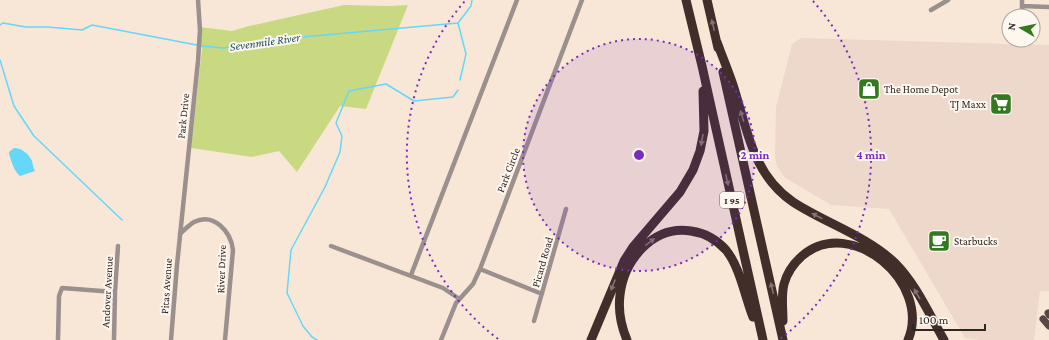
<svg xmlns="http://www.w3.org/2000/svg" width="1049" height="340" font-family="'Crimson Pro',serif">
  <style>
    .commercial { fill: #edd8cb }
    .green { fill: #c8d982 }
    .water { fill: #65d7f9 }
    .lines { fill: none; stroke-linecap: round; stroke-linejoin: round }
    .stream { stroke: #65d7f9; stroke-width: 1.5 }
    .street { stroke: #9a908e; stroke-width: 4.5 }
    .primary { stroke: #584744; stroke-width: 7 }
    .highway { stroke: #412e2b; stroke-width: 9 }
    .oneway { fill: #837470 }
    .ring { fill: none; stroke: #7b2cbf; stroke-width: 2; stroke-dasharray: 2 4 }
    .labels { text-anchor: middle; stroke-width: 4; stroke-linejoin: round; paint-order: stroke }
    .shield { fill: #fdf7f0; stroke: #6c6660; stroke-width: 1 }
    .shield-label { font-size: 10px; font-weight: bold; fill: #2e2822 }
    .poi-label { font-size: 11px; fill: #2e2822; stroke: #fdf7f0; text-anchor: start }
    .street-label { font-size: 11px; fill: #2e2822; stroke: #fdf7f0 }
    .water-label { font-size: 12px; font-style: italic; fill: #1f505f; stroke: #fdf7f0 }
    .centre { fill: #7b2cbf; stroke: #fdf7f0; stroke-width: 2 }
    .ring-label { font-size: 12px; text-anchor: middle; font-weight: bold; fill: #7b2cbf; stroke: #fdf7f0; stroke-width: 4; stroke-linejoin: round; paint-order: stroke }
  </style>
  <rect width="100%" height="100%" fill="#f8e7d7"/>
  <path class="commercial" d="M801 38 1049 45V291H1040L1034 340H980L965 338 889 209 831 205 784 177 777 166 775 157 776 107 792 44Z"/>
  <path class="green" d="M344 5 389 6 408 5 366 109 340 106 297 172 279 151 252 157 191 148 202 49 199 33V27L232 31 249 26Z"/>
  <path class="water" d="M14 148C22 148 29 154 32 161 33 165 33 167 35 171L20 176C13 170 12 162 9 154V152Z"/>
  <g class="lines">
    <path class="stream" d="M458 23 466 54 460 80
      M0 25 3 23 26 27H48L82 30 92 25 202 46 223 48 291 38 458 23 471 6 472 0
      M0 60 14 106 34 136 122 220
      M317 340 312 337 303 326 287 293 291 250 325 187 340 152 342 136 336 123 349 91 386 84 414 101 453 97 458 90"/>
    <path class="street" d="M1022 6 1049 7
      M931 10 948 0
      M1022 16V0
      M180 234C184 230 189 225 194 222 214 212 231 232 233 250L225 340
      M331 246 443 288 458 298
      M480 269 542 294
      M411 275 517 0
      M534 321 566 209
      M58 340 59 296 62 288 115 292
      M114 340 115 292 118 246
      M171 340 177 265 198 61 200 30 198 0
      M441 340 456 303 473 284 480 269 582 0"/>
    <path class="primary" d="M1048 313 1049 315
      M1043 319 1049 326"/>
    <path class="highway" d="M686 0 702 66 763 340
      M707 0 718 48
      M717 42C722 56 728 70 733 85 747 128 752 174 793 202 825 223 867 236 895 263 916 284 929 314 944 340
      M723 72 783 340
      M783 321C783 308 781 296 784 284 787 273 793 264 802 256 851 214 932 283 908 340
      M591 340 624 261 633 247 680 192 693 170 700 151 704 131 703 91
      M627 340C621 326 618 311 620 295 624 260 653 225 691 231 705 233 717 240 726 250 740 267 745 297 753 317"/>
  </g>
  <defs><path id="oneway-solid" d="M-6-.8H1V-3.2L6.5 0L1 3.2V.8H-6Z"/></defs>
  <g class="oneway">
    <use href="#oneway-solid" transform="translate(713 25) rotate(-103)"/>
    <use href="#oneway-solid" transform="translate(742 116) rotate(-107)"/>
    <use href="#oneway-solid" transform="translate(702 140) rotate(100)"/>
    <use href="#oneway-solid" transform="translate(727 180) rotate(77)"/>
    <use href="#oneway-solid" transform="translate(817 216) rotate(-152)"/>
    <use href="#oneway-solid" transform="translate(650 242) rotate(-37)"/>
    <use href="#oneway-solid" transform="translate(613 285) rotate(112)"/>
    <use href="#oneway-solid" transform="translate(772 288) rotate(-103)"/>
    <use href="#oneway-solid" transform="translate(917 294) rotate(-120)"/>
  </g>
  <circle cx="639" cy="155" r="116" fill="#7b2cbf" fill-opacity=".12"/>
  <g class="ring">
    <circle cx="639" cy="155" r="116"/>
    <path d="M498 339A232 232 0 0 1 465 1M813 1A232 232 0 0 1 780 339"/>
  </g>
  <defs>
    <g id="shop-square" transform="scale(1.15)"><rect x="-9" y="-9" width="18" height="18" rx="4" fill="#337a1e" stroke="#fdf7f0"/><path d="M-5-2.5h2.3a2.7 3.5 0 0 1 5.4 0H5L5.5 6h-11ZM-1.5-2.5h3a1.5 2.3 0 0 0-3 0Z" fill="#fff"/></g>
    <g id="supermarket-square" transform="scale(1.15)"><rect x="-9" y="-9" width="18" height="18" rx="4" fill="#337a1e" stroke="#fdf7f0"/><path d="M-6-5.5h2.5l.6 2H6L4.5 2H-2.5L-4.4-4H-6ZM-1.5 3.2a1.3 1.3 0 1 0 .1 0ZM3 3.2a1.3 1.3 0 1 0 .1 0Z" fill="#fff"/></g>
    <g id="cafe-square" transform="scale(1.15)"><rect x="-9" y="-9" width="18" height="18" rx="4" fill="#337a1e" stroke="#fdf7f0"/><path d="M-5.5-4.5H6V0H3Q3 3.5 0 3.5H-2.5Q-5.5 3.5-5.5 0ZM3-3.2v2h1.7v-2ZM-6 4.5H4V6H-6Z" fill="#fff"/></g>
  </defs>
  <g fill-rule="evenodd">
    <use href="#shop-square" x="869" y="89"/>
    <use href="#supermarket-square" x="1001" y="104"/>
    <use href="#cafe-square" x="939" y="241"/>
  </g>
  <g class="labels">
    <rect class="shield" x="720" y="192" width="24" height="16" rx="3"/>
    <g class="shield-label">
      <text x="732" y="204">I 95</text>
    </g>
    <g class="poi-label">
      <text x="884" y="93">The Home Depot</text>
      <text x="986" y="108" text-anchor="end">TJ Maxx</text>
      <text x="954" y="245">Starbucks</text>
    </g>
    <g class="street-label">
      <text transform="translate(183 116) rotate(-84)" y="4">Park Drive</text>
      <text transform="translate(508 170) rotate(-69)" y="4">Park Circle</text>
      <text transform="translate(542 262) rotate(-74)" y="4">Picard Road</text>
      <text transform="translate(221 269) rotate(-88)" y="4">River Drive</text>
      <text transform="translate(166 286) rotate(-86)" y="4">Pitas Avenue</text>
      <text transform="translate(107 292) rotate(-87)" y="4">Andover Avenue</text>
    </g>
    <g class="water-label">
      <text transform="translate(265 42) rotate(-8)" y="4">Sevenmile River</text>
    </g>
  </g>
  <circle cx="639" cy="155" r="6" class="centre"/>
  <g class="ring-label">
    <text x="755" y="159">2 min</text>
    <text x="871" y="159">4 min</text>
  </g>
  <g transform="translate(1021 28) rotate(279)"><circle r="19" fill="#fdf7f0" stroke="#aaa49e"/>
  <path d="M0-3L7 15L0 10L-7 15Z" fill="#337a1e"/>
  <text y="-6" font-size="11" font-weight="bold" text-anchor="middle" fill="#2e2822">N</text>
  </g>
  <path d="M913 324v6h72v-6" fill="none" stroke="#2e2822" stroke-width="2"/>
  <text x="919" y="324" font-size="12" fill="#2e2822" stroke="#fdf7f0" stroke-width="3" paint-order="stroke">100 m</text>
</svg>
